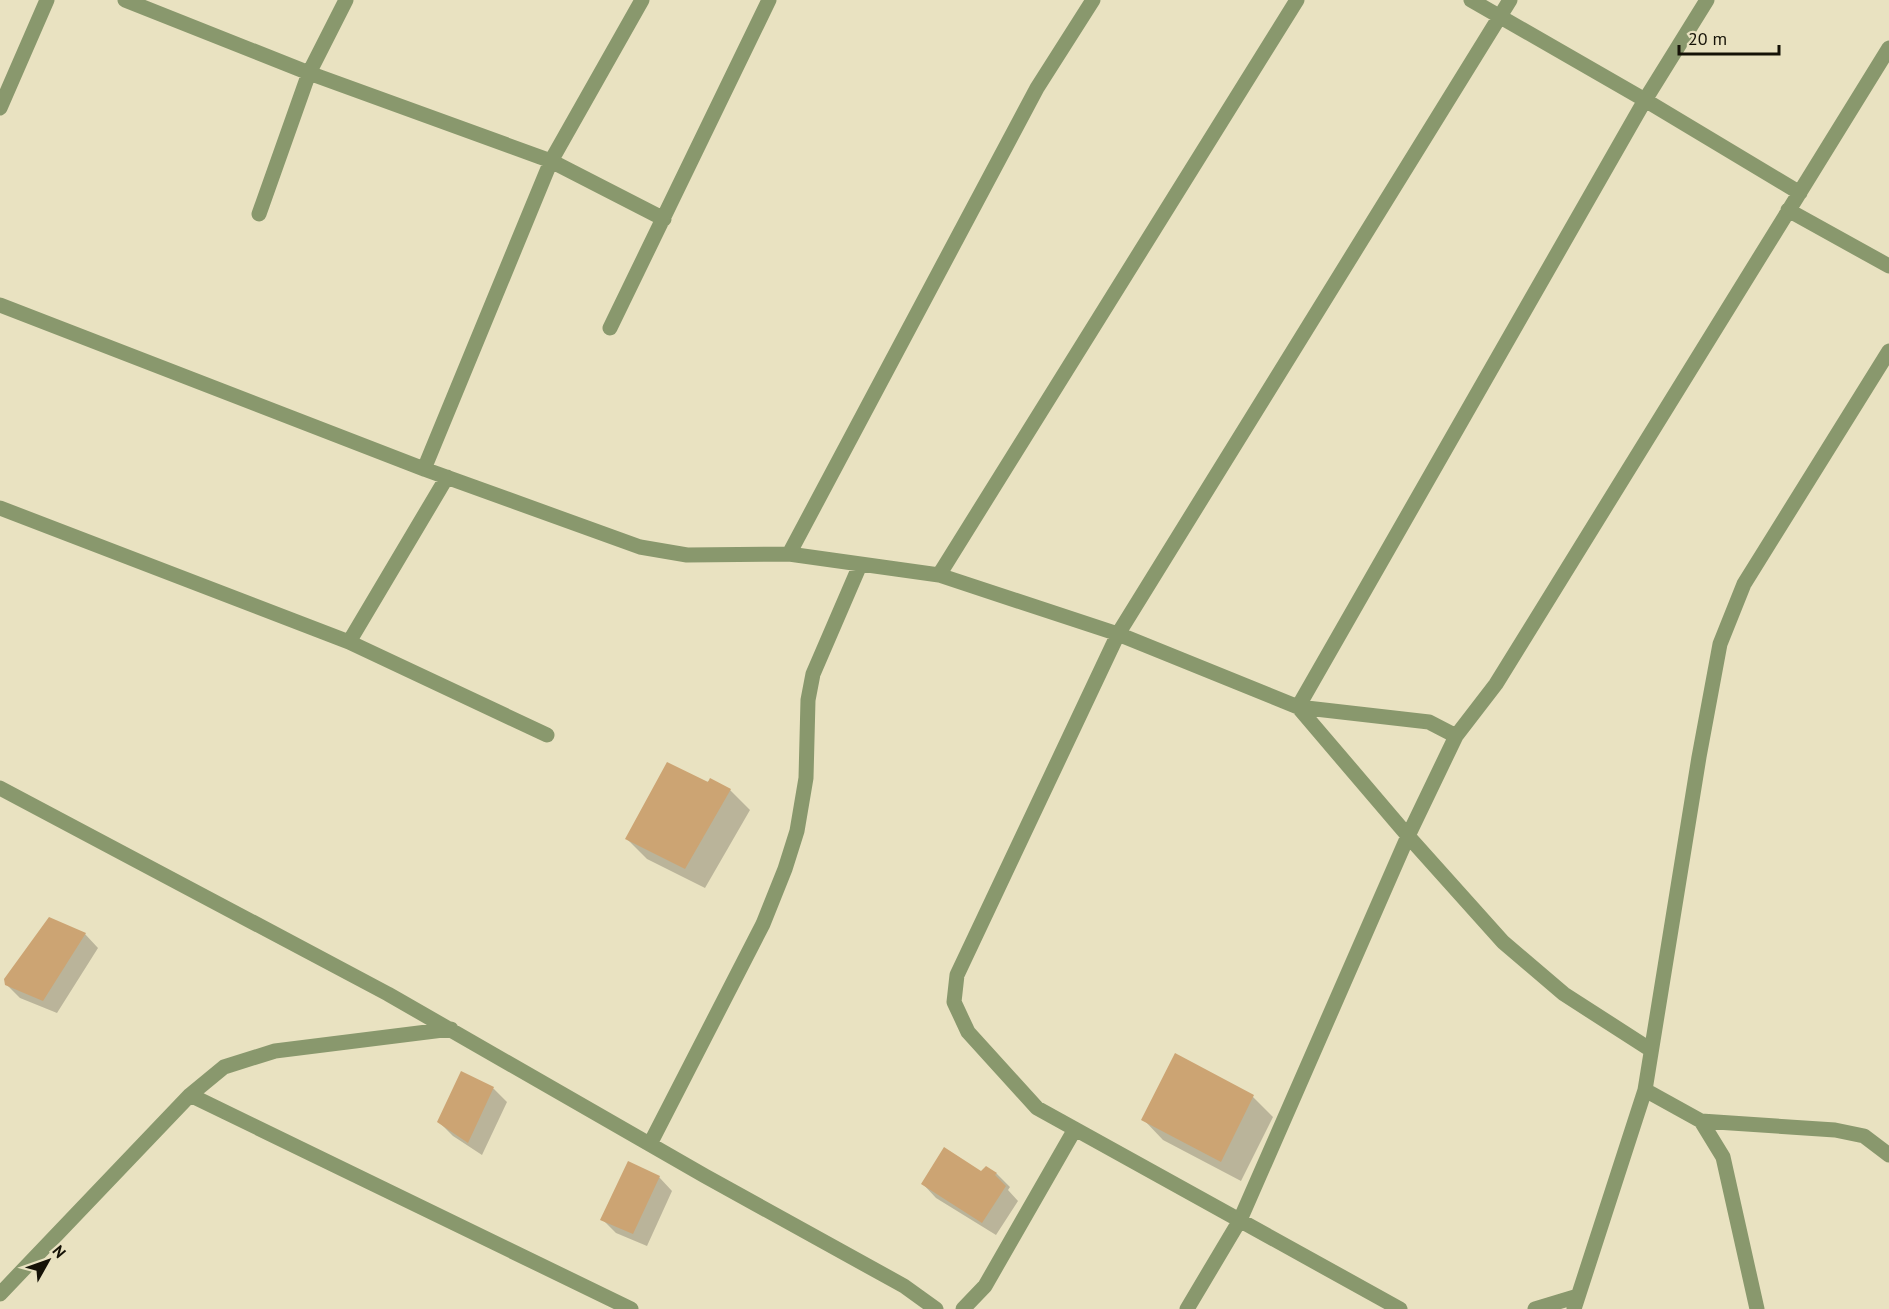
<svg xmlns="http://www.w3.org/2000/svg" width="1889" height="1309" font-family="'PT Sans',sans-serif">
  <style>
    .shadow { fill: #0003 }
    .building { fill: #cca473 }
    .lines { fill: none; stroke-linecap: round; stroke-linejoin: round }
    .minor { stroke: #89986d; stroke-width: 15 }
  </style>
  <rect width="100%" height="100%" fill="#e9e2c1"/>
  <path class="shadow" d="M710 780 730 790 750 810 705 888 647 859 627 839Z
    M85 934 98 948 57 1013 20 998 6 984Z
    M1176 1055 1253 1097 1273 1117 1241 1181 1163 1140 1143 1119Z
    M462 1073 494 1089 507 1102 482 1155 453 1136 439 1122Z
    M987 1168 997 1174 1010 1187 1008 1190 1018 1201 996 1235 936 1198 923 1184 981 1173Z
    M659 1177 672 1191 647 1246 616 1233 602 1219Z"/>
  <path class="building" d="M667 762 708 782 710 778 731 789 685 869 625 839Z
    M49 917 86 933 43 1001 5 985 4 979Z
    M1175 1053 1254 1095 1221 1162 1141 1120Z
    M461 1071 494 1087 468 1143 437 1122Z
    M944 1147 981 1171 986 1166 997 1173 995 1175 1006 1186 982 1223 921 1184Z
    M628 1161 660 1176 633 1234 600 1220Z"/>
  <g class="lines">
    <path class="minor" d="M125 0 309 73 551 161 664 219
      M1471 0 1645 100 1800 193
      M0 108 47 0
      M1788 210 1889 266
      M259 214 309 73 346 0
      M0 305 424 469 640 547 687 555 789 554 939 575 1118 634 1298 707 1429 722 1456 736 1496 684 1889 48
      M610 328 769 0
      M424 469 551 161 642 0
      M0 508 349 642 447 477
      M789 554 1037 88 1093 0
      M939 575 1297 0
      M349 642 547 735
      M0 788 388 994 705 1176 904 1286 936 1309
      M1651 1050 1564 994 1503 942 1408 836 1298 707 1645 100 1707 0
      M1645 1090 1701 1121 1723 1157 1757 1309
      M190 1095 631 1309
      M1701 1121 1835 1130 1864 1136 1889 1155
      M650 1144 763 924 785 869 797 831 806 778 808 700 813 674 860 565
      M0 1294 190 1095 224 1067 275 1051 451 1029
      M963 1309 985 1286 1075 1129
      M1187 1309 1240 1220 1408 836 1456 736
      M1400 1309 1037 1108 968 1032 954 1002 957 975 1118 634 1510 0
      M1535 1309 1578 1296
      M1574 1309 1645 1090 1699 757 1720 644 1744 584 1889 351"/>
  </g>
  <g transform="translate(48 1261) rotate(50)" stroke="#e9e2c1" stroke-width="4.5" paint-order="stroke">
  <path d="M0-4.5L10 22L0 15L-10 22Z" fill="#151207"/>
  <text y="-9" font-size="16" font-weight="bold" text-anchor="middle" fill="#151207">N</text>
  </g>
  <path d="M1679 45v9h100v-9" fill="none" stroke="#151207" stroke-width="3"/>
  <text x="1688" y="45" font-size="18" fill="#151207" stroke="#e9e2c1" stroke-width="4.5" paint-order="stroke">20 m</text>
</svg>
